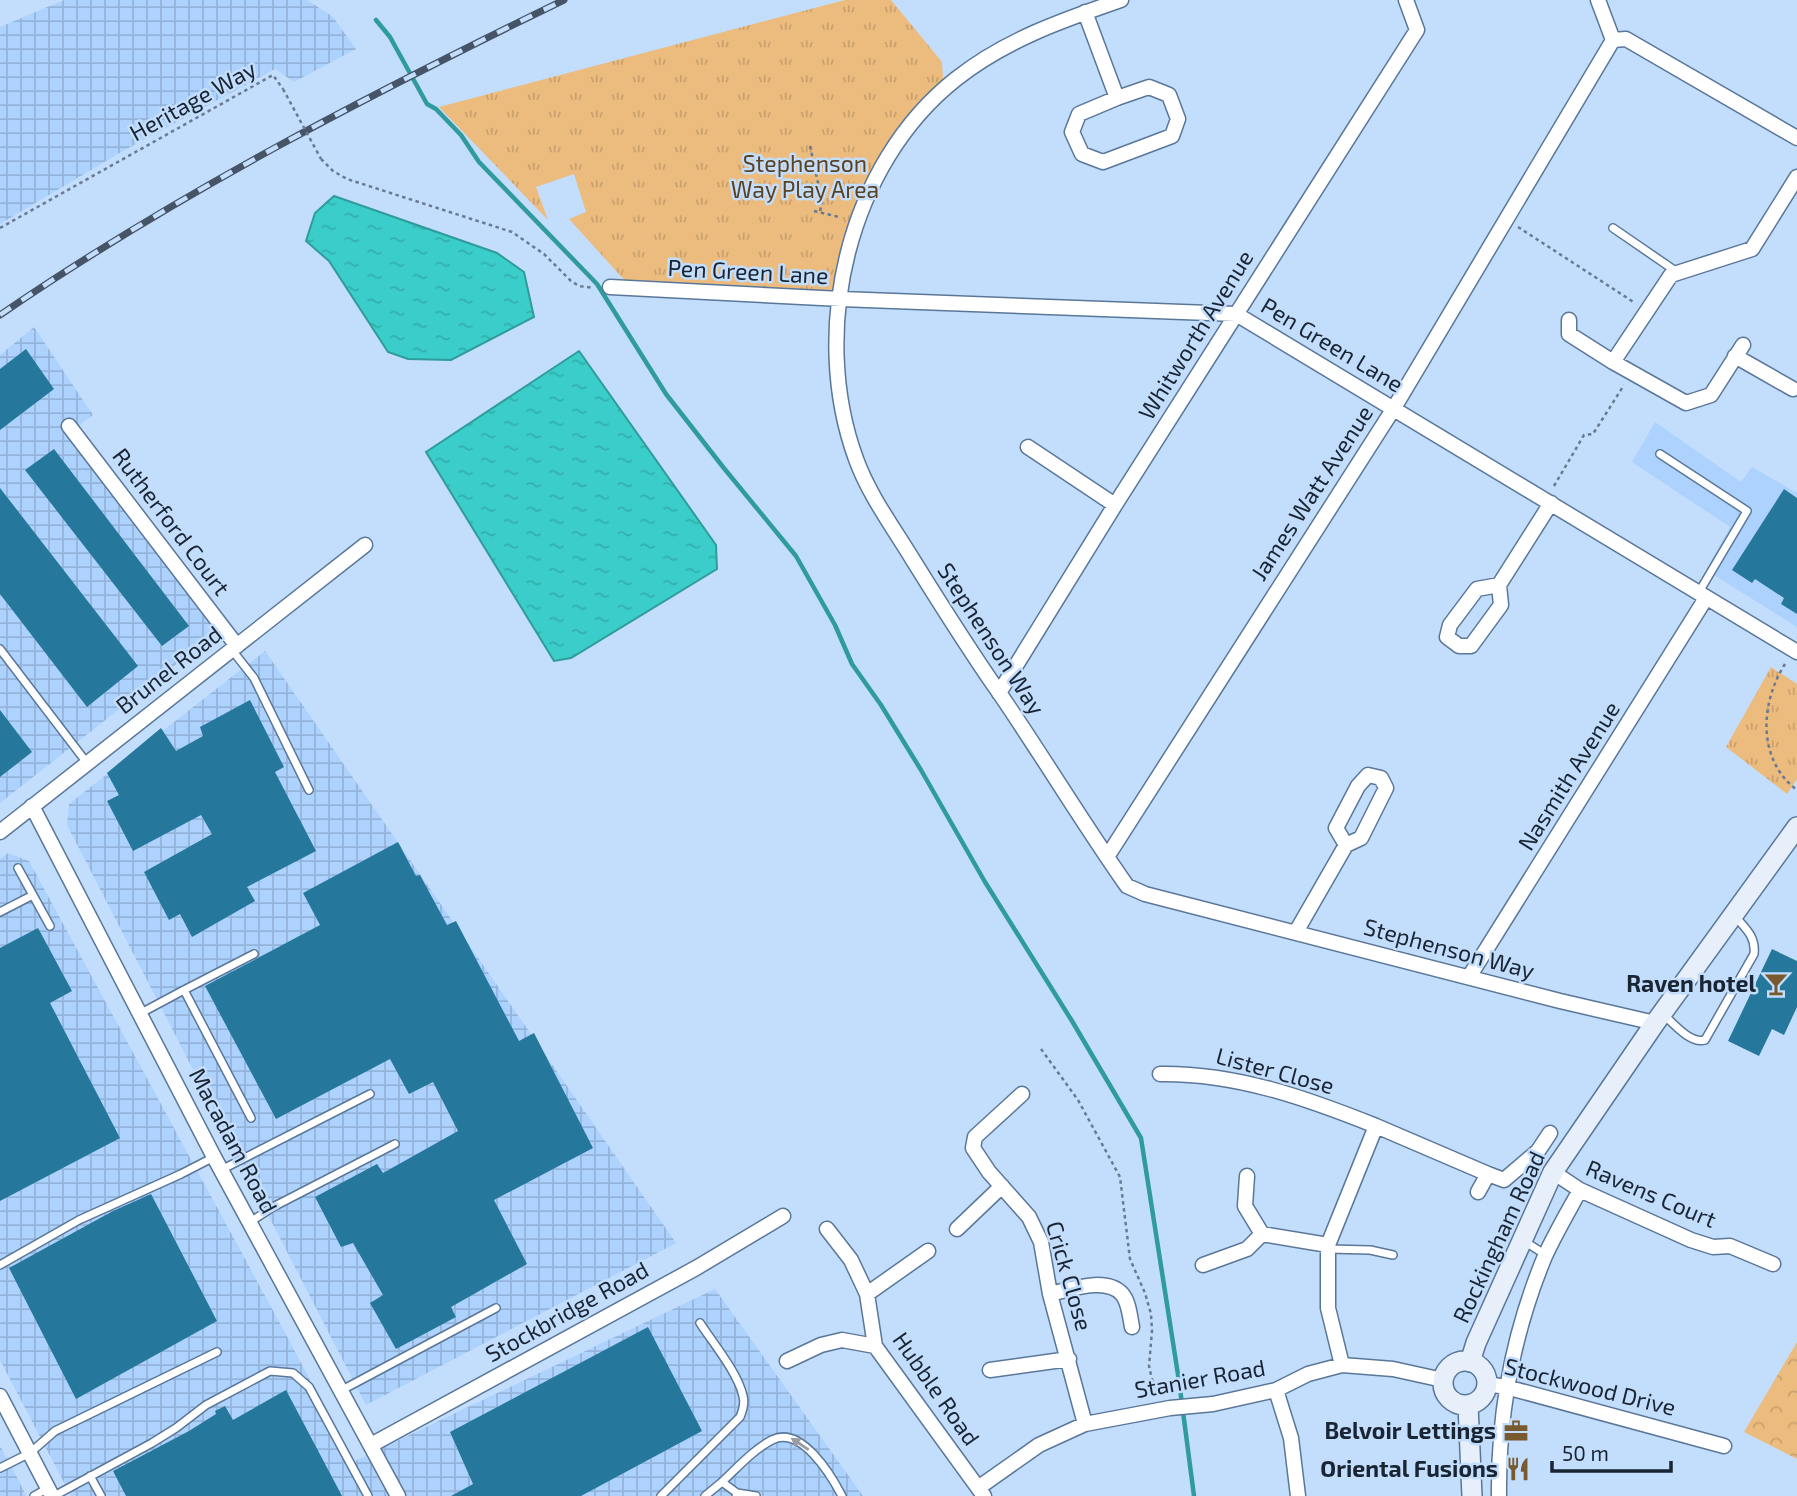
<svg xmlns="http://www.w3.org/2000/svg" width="1797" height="1496" font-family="'Exo 2',sans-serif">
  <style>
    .built { fill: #add2fe }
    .industrial { fill: url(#industrial-grid) }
    .forest { fill: url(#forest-crowns) }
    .park { fill: url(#park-tufts) }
    .water { fill: url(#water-ripples); stroke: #309b9c; stroke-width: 2 }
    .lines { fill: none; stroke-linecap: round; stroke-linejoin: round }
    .stream { stroke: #309b9c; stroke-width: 4.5 }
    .building { fill: #25779c }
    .lane-casing { stroke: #5a7799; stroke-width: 10 }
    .street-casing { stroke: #5a7799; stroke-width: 17 }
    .secondary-casing { stroke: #5a7799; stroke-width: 22 }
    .path { stroke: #697b91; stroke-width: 2.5; stroke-dasharray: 3.5 3.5; stroke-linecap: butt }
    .lane { stroke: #fff; stroke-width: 7 }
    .street { stroke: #fff; stroke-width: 14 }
    .secondary { stroke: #e6effa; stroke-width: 19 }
    .rail-casing { stroke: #455467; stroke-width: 7 }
    .rail { stroke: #c3ddfc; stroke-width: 4.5; stroke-dasharray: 13; stroke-linecap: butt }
    .path-bridge { stroke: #697b91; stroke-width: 2.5; stroke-dasharray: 3.5 3.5; stroke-linecap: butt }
    .oneway { fill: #989da3 }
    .labels { text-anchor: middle; stroke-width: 5; stroke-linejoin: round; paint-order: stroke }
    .street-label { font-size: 23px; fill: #192533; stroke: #c3ddfc }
    .park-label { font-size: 23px; fill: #5b4221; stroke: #c3ddfc }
    .poi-label { font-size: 23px; font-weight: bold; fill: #192533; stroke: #c3ddfc; text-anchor: end }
  </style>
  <defs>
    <pattern id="industrial-grid" width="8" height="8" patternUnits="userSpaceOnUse" patternTransform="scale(1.75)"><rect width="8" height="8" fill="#add2fe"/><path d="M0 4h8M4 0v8" fill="none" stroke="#94b4da"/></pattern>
    <pattern id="forest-crowns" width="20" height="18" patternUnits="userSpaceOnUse" patternTransform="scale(1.75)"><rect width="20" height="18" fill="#ecbb7e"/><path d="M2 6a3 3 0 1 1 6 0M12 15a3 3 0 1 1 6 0" fill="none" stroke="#caa16d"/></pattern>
    <pattern id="park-tufts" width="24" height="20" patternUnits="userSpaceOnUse" patternTransform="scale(1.75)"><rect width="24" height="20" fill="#ecbb7e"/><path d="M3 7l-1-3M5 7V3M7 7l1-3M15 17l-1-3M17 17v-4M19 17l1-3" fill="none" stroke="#caa16d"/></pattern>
    <pattern id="water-ripples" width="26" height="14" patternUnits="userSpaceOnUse" patternTransform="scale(1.75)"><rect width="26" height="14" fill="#3acdc9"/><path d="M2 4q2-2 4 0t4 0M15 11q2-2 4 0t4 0" fill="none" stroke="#32b0ad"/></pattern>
  </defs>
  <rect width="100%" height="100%" fill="#c3ddfc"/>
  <path class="built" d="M1655 422 1741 482 1752 467 1797 493V627L1706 570 1730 527 1632 462Z"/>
  <path class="industrial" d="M64 0H307L333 17 356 49 294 82 275 69 123 151 0 224V27Z
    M34 327 93 415 66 435 217 632 0 803V355Z
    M265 651 676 1243 366 1405 67 825 69 804Z
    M8 853 29 861 289 1340 353 1462 715 1289 863 1496H71L0 1360V859Z
    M0 1446 18 1479 26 1496H0Z"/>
  <path class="forest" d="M1797 1342V1459L1744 1432Z"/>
  <path class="park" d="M845 0H891L942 62 943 80 885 147 854 209 858 219 841 299 627 283 569 219 586 212 574 174 536 187 548 220 439 107Z
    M1771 667 1797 684V779L1787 794 1726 747Z"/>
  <path class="water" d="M334 196 497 253 524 272 534 317 451 360 408 359 388 352 329 261 306 241 315 213Z
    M579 351 716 545 717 569 571 658 554 661 426 452Z"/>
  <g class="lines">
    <path class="stream" d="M376 20 390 37 427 104 436 109 461 135 479 162 597 284 666 394 723 467 796 556 835 625 852 664 881 705 921 770 985 882 1072 1021 1141 1138 1179 1381 1194 1496"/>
  </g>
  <path class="building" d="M26 349 54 389 0 430V369Z
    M54 449 189 626 162 646 25 470Z
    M0 488 138 666 87 707 0 594Z
    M1784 489 1797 498V614L1781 604 1784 598 1755 579 1752 583 1732 570Z
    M250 700 284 767 275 772 316 851 247 887 255 901 192 937 180 914 169 920 144 872 212 834 201 815 133 851 107 801 119 795 107 773 161 728 176 751 203 736 200 727Z
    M0 710 32 752 0 777Z
    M398 842 416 876 420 875 447 925 456 921 519 1041 534 1033 593 1148 494 1200 527 1264 451 1307 456 1317 396 1349 370 1303 383 1295 353 1243 341 1247 315 1197 377 1164 383 1173 458 1131 433 1082 409 1094 390 1059 276 1119 205 986 320 925 303 893Z
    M38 928 72 991 50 1003 120 1138 0 1201V948Z
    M1772 949 1797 961V1007L1784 1035 1772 1029 1759 1056 1728 1041Z
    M151 1194 217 1321 76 1399 9 1268 113 1211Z
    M648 1327 702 1431 581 1496H451L473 1484 450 1432Z
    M286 1390 342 1496H126L113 1471 189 1431 216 1414 215 1411 225 1406 233 1420Z"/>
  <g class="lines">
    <g class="lane-casing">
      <path id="lane" d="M1613 228 1677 272
        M1660 454 1747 511 1699 592
        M0 649 87 763
        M232 650 254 678 309 790
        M18 868 50 926
        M0 912 33 895
        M184 990 254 954
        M141 1013 184 990 251 1118
        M1662 1013C1673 1023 1690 1044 1705 1040L1754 954C1756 936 1745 928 1734 915
        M221 1170 370 1094
        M250 1222 273 1207 395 1144
        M1524 1241 1546 1255
        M1328 1249 1370 1250 1393 1255
        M0 1265 79 1220 181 1174 214 1157
        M342 1390 496 1308
        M0 1468 30 1453 55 1431 217 1352
        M90 1476 101 1496
        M722 1482C737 1468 754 1449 772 1440 801 1425 831 1475 842 1496
        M737 1493 756 1496
        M34 1496 48 1488
        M54 1496 152 1443 176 1428 206 1405 270 1371 293 1373 309 1387 368 1496
        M661 1496 740 1417C743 1410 745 1403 743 1396 738 1373 713 1343 700 1323
        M705 1496 722 1482 737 1493 736 1496"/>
    </g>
    <g class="street-casing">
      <path id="street" d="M1121 0C1063 20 1005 40 956 79 848 164 809 331 856 459 869 495 893 527 913 560 941 605 968 648 998 691 1042 755 1082 822 1127 886L1145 894 1560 1001 1655 1023
        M1598 0 1613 40
        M1085 12 1117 98 1079 114 1072 132 1082 154 1103 162 1172 136 1178 119 1169 95 1149 87 1117 98
        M1613 40 1626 39 1797 138
        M610 287 841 299 1236 314 1797 652
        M1569 320V334L1613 362
        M1743 345 1711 395 1686 403 1613 362 1671 275 1752 249 1797 177
        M1735 356 1793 389
        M69 426 237 646
        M1028 447 1115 505
        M1499 585 1477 589 1450 625 1447 637 1459 646H1471L1501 605 1499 585 1551 503
        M999 693 1115 505 1417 30 1406 0
        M32 806 214 1157 398 1496
        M0 832 365 545
        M1107 857 1394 408 1613 40
        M1296 932 1346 845 1361 838 1386 788 1381 778 1368 775 1358 786 1336 828 1346 845
        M1469 977 1706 598
        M1160 1074C1236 1073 1306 1098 1376 1126
        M1022 1094 975 1137 973 1148 989 1172 1029 1217 1041 1242 1050 1294 1085 1424
        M1553 1172 1580 1190 1691 1240 1713 1247 1730 1246 1773 1264
        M1247 1176 1245 1206 1262 1234
        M1478 1192 1488 1174 1504 1180 1538 1151 1550 1133
        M827 1229 851 1260 867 1294 875 1346 984 1496
        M957 1229 1002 1186
        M1262 1234 1328 1245
        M1203 1265 1247 1249 1262 1234
        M867 1294 928 1251
        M1050 1294C1069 1290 1106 1276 1122 1294 1129 1302 1130 1317 1132 1327
        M787 1361 821 1345 842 1340 875 1346
        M1342 1365 1328 1308V1245L1376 1126 1488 1174
        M990 1370 1069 1359
        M1487 1384 1506 1387 1724 1446
        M1276 1390 1291 1438 1298 1496
        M0 1396 52 1496
        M371 1445 696 1268 783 1216
        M978 1488 1039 1445 1085 1424 1170 1408 1213 1404 1276 1390 1308 1374 1342 1365 1393 1369 1443 1380
        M1499 1496C1498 1413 1513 1333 1545 1256 1555 1234 1568 1212 1580 1190"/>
    </g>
    <g class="secondary-casing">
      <path id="secondary" d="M1443 1383a22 22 0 1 1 44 0a22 22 0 1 1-44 0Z
        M1470 1362 1476 1343 1553 1172 1655 1023 1797 827
        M1468 1405 1472 1496"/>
    </g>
    <path class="path" d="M810 146 822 201 820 212
      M321 159 333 171 347 179 512 232 544 254 571 281 579 286 594 288
      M814 211 839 217
      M1518 227 1635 303
      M0 228 273 75 283 89
      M1554 486 1584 435 1593 434 1624 385
      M1785 664C1760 703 1757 760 1797 790
      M1041 1049 1078 1100 1120 1177 1130 1259 1145 1293 1151 1314 1152 1331 1149 1366 1156 1397"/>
    <use href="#lane" class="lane"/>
    <use href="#street" class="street"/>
    <use href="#secondary" class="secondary"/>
    <g class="rail-casing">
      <path id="rail" d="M0 315C178 193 371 94 564 0"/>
    </g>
    <use href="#rail" class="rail"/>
    <path class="path-bridge" d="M283 89 321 159"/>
  </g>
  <defs><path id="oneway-solid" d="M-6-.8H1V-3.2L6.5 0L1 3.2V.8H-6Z" transform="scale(1.75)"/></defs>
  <use class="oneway" href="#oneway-solid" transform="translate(800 1444) rotate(-146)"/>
  <defs>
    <g id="bar-bare" transform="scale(1.89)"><path d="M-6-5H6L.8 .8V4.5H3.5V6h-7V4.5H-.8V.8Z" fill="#79592f" stroke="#c3ddfc" stroke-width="2.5" paint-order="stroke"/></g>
    <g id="office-bare" transform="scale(1.89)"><path d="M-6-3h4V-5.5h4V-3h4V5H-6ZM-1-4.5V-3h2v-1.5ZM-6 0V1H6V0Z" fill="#79592f" stroke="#c3ddfc" stroke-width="2.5" paint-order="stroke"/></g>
    <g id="restaurant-bare" transform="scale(1.89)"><path d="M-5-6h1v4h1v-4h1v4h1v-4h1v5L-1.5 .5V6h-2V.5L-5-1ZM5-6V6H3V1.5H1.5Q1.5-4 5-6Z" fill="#79592f" stroke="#c3ddfc" stroke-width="2.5" paint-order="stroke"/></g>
  </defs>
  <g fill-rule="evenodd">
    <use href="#bar-bare" x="1776" y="984"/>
    <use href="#office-bare" x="1516" y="1431"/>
    <use href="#restaurant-bare" x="1518" y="1469"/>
  </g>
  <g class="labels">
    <g class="street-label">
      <text transform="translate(193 101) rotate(-29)" y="8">Heritage Way</text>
      <text transform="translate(748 272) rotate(3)" y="8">Pen Green Lane</text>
      <text transform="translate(1196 335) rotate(-58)" y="8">Whitworth Avenue</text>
      <text transform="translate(1332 345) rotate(31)" y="8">Pen Green Lane</text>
      <text transform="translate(1312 493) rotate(-57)" y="8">James Watt Avenue</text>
      <text transform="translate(171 522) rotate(53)" y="8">Rutherford Court</text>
      <text transform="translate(991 639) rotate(57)" y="8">Stephenson Way</text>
      <text transform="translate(169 670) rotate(-38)" y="8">Brunel Road</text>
      <text transform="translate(1569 776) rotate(-58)" y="8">Nasmith Avenue</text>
      <text transform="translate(1449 949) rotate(15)" y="8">Stephenson Way</text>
      <text transform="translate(1275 1071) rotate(15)" y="8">Lister Close</text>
      <text transform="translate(233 1141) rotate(62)" y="8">Macadam Road</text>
      <text transform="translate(1651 1194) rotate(23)" y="8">Ravens Court</text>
      <text transform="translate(1499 1237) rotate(-65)" y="8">Rockingham Road</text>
      <text transform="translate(1069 1276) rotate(74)" y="8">Crick Close</text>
      <text transform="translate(567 1312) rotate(-29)" y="8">Stockbridge Road</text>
      <text transform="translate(1200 1379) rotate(-10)" y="8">Stanier Road</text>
      <text transform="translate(1590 1387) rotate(14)" y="8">Stockwood Drive</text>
      <text transform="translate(936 1389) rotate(55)" y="8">Hubble Road</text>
    </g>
    <g class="park-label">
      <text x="805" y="172">Stephenson<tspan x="805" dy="26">Way Play Area</tspan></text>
    </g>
    <g class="poi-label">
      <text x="1756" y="992">Raven hotel</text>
      <text x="1496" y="1439">Belvoir Lettings</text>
      <text x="1498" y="1477">Oriental Fusions</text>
    </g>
  </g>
  <path d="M1552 1461v10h119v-10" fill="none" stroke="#192533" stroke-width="3.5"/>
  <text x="1562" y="1461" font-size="21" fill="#192533" stroke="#c3ddfc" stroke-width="5" paint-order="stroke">50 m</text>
</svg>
